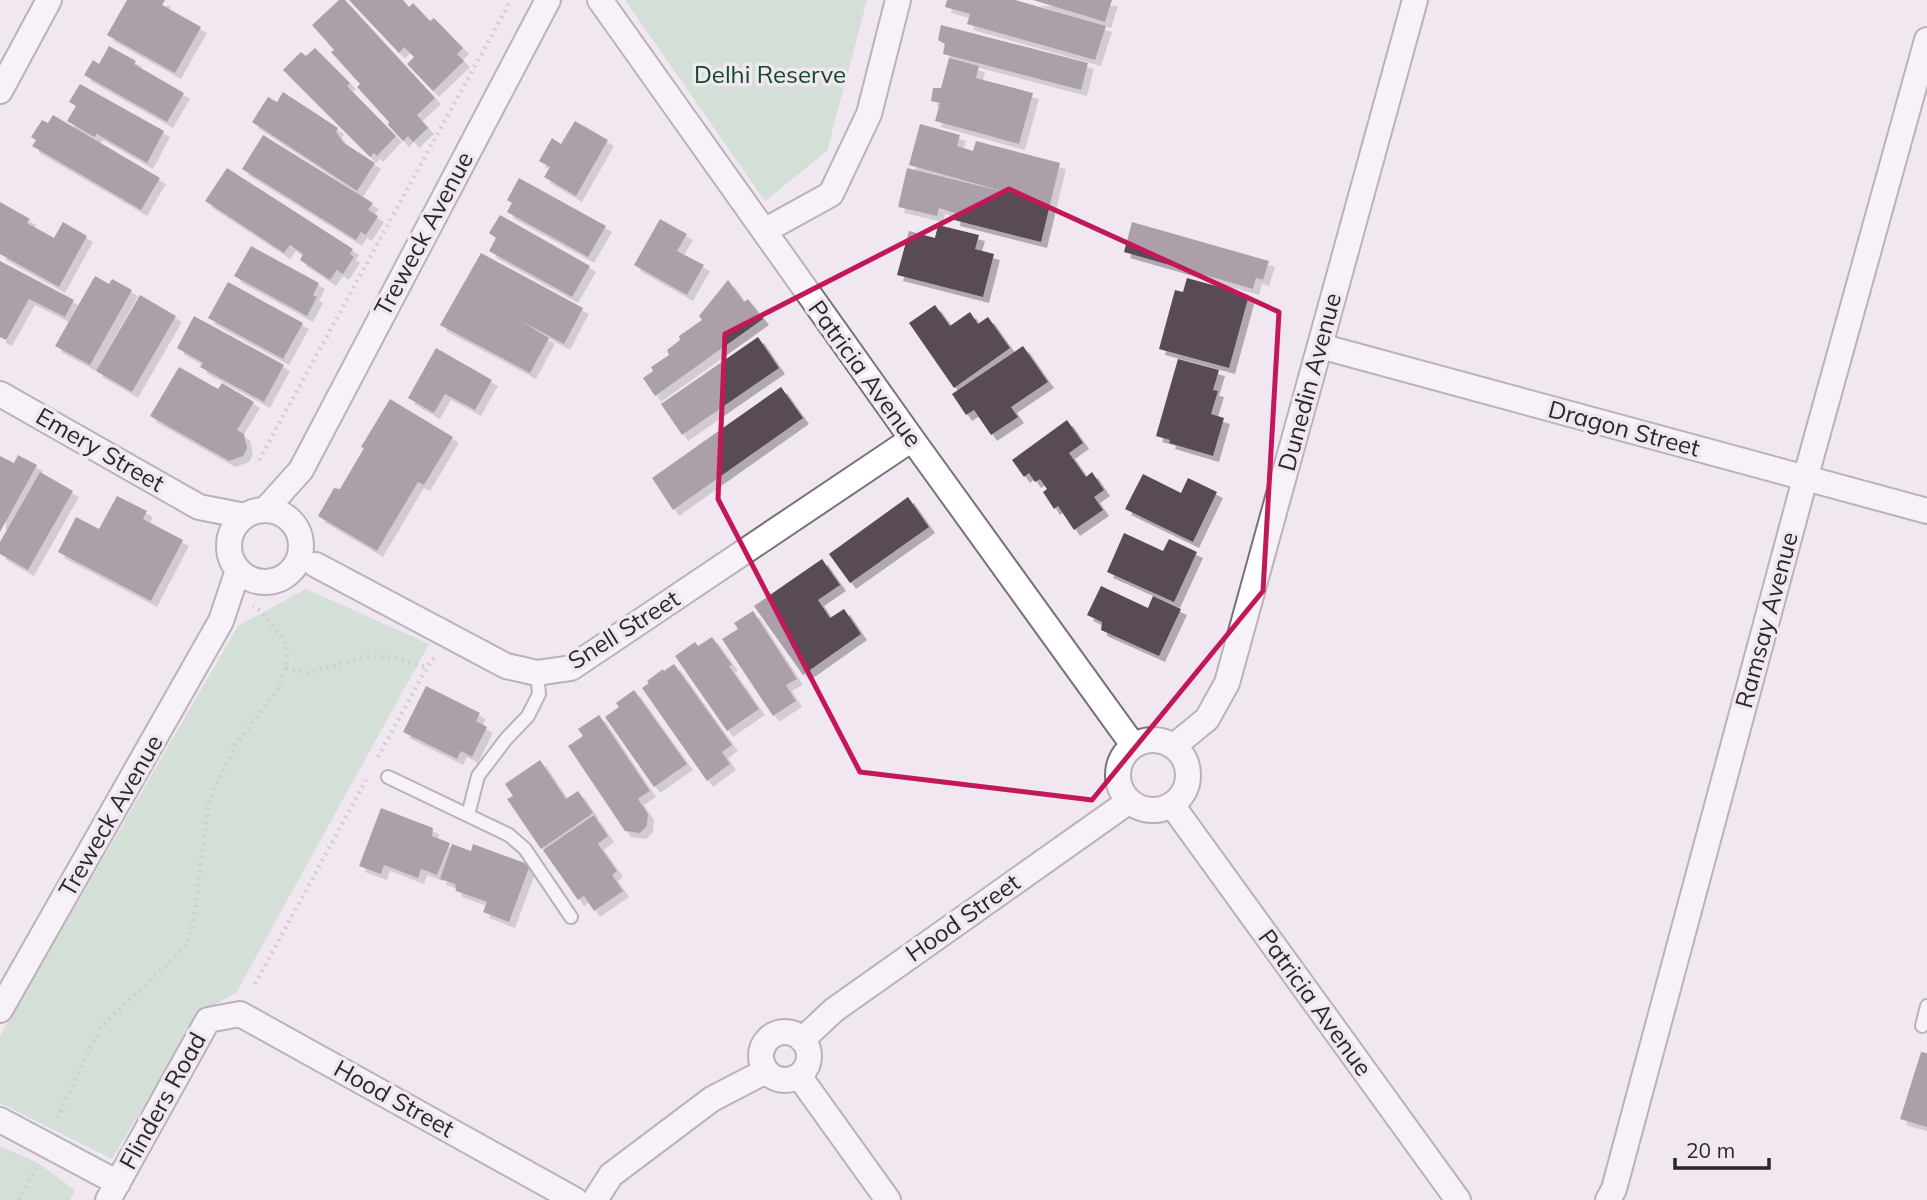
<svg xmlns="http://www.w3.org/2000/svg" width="1927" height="1200" font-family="Mulish,sans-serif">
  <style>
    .green { fill: #b2d4b8 }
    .building { fill: #584c52; filter: url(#shadow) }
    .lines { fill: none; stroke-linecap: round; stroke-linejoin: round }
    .service-casing { stroke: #79717a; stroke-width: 16 }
    .minor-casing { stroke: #79717a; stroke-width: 28 }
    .path { stroke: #b0a9b1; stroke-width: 4.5; stroke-dasharray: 2 5; stroke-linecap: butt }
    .service { stroke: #fff; stroke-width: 12 }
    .minor { stroke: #fff; stroke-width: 24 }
    .marked { fill: none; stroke: #c2185b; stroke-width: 5; stroke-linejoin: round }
    .labels { text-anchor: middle; stroke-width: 7; stroke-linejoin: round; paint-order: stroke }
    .park-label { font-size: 24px; fill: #0d4b23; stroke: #f0e7f1 }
    .street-label { font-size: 24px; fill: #2a262a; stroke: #f0e7f1 }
  </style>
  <defs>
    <filter id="shadow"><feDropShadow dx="6" dy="6" stdDeviation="0" flood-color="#0004"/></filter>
  </defs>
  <rect width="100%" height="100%" fill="#f0e7f1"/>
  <path class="green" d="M625 0H867L827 151 765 201Z
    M306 589 429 644 236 993 199 1013 112 1159 0 1103V1036L238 626Z
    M0 1146 38 1163 75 1190 70 1200H0Z"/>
  <path class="building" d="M127 0H165L162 5 201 27 175 73 107 35Z
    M339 0H345L435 98 417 115 428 128 413 142 408 136 403 141 388 125 389 122 357 87 360 84 331 52 334 50 312 25Z
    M349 0H403L409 7 413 3 430 21 434 18 463 48 457 54 464 61 433 91 407 64 414 57 404 47 399 53Z
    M947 0H1015L1106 26 1095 60 967 24 970 14 945 7Z
    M1033 0H1112L1105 22Z
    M941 25 1088 63 1081 90 943 54 945 44 938 40Z
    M109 46 136 61 134 64 184 93 167 122 84 75 93 60 99 64Z
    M315 48 350 83 347 86 396 136 377 156 374 153 370 157 283 70 301 52 306 56Z
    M949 58 979 66 976 78 1033 93 1019 144 935 121 940 103 931 101 933 88H941Z
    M80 84 164 131 147 163 97 134 94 137 67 121 76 106 69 102Z
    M283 92 338 128 336 132 344 143 375 163 357 191 252 122 268 97 277 102Z
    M53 115 160 178 141 210 32 146 36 140 31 137 42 120 48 123Z
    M575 121 608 140 576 196 544 177 550 167 539 161 552 138 561 144Z
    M920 124 960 135 957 146 973 151 976 141 1060 163 1041 242 954 220 955 213 939 208 937 216 898 207 907 168 1009 193 909 165Z
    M263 135 373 203 368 210 378 216 366 235 361 232 356 240 242 169Z
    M227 168 353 249 350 254 354 257 343 274 337 270 330 280 300 260 303 254 290 245 284 253 205 201Z
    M519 178 606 226 588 257 507 212 512 203 507 200Z
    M0 202 30 219 27 223 54 238 63 222 87 236 59 287 0 254Z
    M500 215 590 266 572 297 489 251 496 238 489 233Z
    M660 219 687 234 677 251 704 265 687 295 634 265Z
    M1132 222 1269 261 1263 280 1256 278 1253 289 1124 252Z
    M938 225 979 235 975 249 994 254 983 297 897 275 909 231 935 238Z
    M251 246 319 283 313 295 317 297 307 316 234 276Z
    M481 253 583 308 564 344 521 321 549 338 530 373 440 325Z
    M0 261 74 300 65 317 29 299 6 340 0 337Z
    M95 276 109 284 112 279 132 290 90 365 55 346Z
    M1187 278 1249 295 1229 368 1159 349 1175 290 1183 292Z
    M728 280 744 302 748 299 763 319 655 396 643 378 653 371 651 367 669 355 667 350 680 340 679 336 702 320 699 316Z
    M228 282 303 323 283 359 208 318Z
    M140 295 176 316 132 392 96 371Z
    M935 305 950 326 970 312 978 324 988 317 1010 348 954 388 909 323Z
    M194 316 284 365 264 402 200 367 203 363 177 348Z
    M758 337 779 368 682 435 661 404Z
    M1023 346 1048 382 1011 407 1018 417 991 435 974 410 966 415 952 394Z
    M436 348 492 380 475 410 445 394 434 413 408 398Z
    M1178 359 1219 370 1213 390 1218 391 1211 414 1224 418 1213 456 1169 443 1170 440 1156 436Z
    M179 367 218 389 222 383 254 402 237 430 244 434 247 448 243 456 229 461 150 416Z
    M781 387 803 418 673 510 652 478Z
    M390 399 453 437 424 485 418 482 377 551 318 516 334 488 340 489 364 448 361 447Z
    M1067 420 1083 443 1069 453 1086 477 1092 472 1104 490 1094 497 1103 510 1074 530 1058 506 1054 509 1043 492 1047 489 1040 479 1035 482 1029 473 1024 477 1012 460Z
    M18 455 37 465 0 532V456L14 463Z
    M40 472 73 491 28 570 0 554V542Z
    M1143 474 1181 493 1188 478 1217 492 1193 542 1125 509Z
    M117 496 147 511 143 519 183 540 151 601 58 552 76 517 99 529Z
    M908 497 929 527 850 583 829 554Z
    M1124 533 1163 551 1169 539 1197 552 1174 602 1107 572Z
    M822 559 840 585 818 600 830 618 844 609 861 634 803 675 754 606Z
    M1101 586 1148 608 1153 596 1181 609 1159 656 1101 630 1102 622 1087 615Z
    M753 611 797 679 786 685 796 701 773 716 722 639 738 629 734 623Z
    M712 637 732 665 729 666 759 709 727 731 675 656 695 642 698 646Z
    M674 664 732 745 722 752 730 764 707 781 642 688 649 683 647 681 663 669 664 671Z
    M426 686 480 713 476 721 487 727 472 757 461 751 457 759 403 732Z
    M634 690 687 764 654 787 605 717 619 707 616 703Z
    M599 715 650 791 638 799 648 814 647 826 640 833 625 831 568 746 583 736 578 729Z
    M540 760 566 799 578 791 593 813 541 849 507 799 513 796 505 784Z
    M381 808 433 828 432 836 450 843 437 875 421 869 418 878 384 865 381 874 359 866Z
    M594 815 608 836 598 844 617 871 612 875 623 891 594 911 584 896 578 900 543 850Z
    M452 844 471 851 473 844 530 865 509 922 483 912 487 902 456 891 455 884 440 879Z
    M1921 1052 1927 1053V1127L1900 1119Z"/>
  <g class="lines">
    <g class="service-casing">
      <path id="service" d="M388 777 509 835 525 849 571 917
        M468 815 478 776 506 739 528 716 539 694 537 673
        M1922 1026 1927 1006"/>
    </g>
    <g class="minor-casing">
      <path id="minor" d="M600 0 912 439 1133 745
        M0 91 49 0
        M764 231 831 194 869 114 898 0
        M1320 346 1927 511
        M0 394 199 507 245 516
        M265 510 301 470 548 0
        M229 546a36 36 0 1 1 72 0a36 36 0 1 1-72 0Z
        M316 565 506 666 537 673 571 668 912 439
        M1118 775a35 35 0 1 1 70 0a35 35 0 1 1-70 0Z
        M1174 746 1207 719 1227 683 1415 0
        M1172 805 1458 1200
        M0 1010 221 621 238 570
        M761 1056a24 24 0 1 1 48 0a24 24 0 1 1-48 0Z
        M802 1040 834 1010 1128 802
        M799 1076 888 1200
        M0 1120 118 1183
        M108 1200 208 1020 240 1014 575 1200
        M595 1200 611 1175 712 1099 766 1071
        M1608 1200 1614 1189 1802 490 1927 40"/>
    </g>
    <path class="path" d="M259 460 511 0
      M286 668 309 673 363 657H390L427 667
      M378 757 427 667 434 658
      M255 984 366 780
      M57 1118 100 1028 187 945 193 925 209 800 236 744 277 690 286 668 287 645 260 610 253 606
      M19 1200 36 1168"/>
    <use href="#service" class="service"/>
    <use href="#minor" class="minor"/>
  </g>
  <path d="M0 0H1927V1200H0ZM1009 189 1279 312 1263 591 1092 800 860 772 718 499 725 334Z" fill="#f0e7f1" fill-opacity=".55" fill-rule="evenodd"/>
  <path class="marked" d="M1009 189 1279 312 1263 591 1092 800 860 772 718 499 725 334Z"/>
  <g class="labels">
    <g class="park-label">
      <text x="770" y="83">Delhi Reserve</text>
    </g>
    <g class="street-label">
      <text transform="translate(424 234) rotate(-62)" y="8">Treweck Avenue</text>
      <text transform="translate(865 374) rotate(54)" y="8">Patricia Avenue</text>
      <text transform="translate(1310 382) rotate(-75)" y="8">Dunedin Avenue</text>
      <text transform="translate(1624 429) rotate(15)" y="8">Dragon Street</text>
      <text transform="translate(100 450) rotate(30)" y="8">Emery Street</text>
      <text transform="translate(1767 620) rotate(-75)" y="8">Ramsay Avenue</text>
      <text transform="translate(624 630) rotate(-32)" y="8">Snell Street</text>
      <text transform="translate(111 816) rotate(-60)" y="8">Treweck Avenue</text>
      <text transform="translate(963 918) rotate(-35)" y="8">Hood Street</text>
      <text transform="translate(1315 1003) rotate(54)" y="8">Patricia Avenue</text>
      <text transform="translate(394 1099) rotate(29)" y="8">Hood Street</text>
      <text transform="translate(163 1101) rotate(-61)" y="8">Flinders Road</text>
    </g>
  </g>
  <path d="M1675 1158v10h94v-10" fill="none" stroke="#2a262a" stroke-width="3.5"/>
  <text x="1686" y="1158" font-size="21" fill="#2a262a" stroke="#f0e7f1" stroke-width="5" paint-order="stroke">20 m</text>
</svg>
